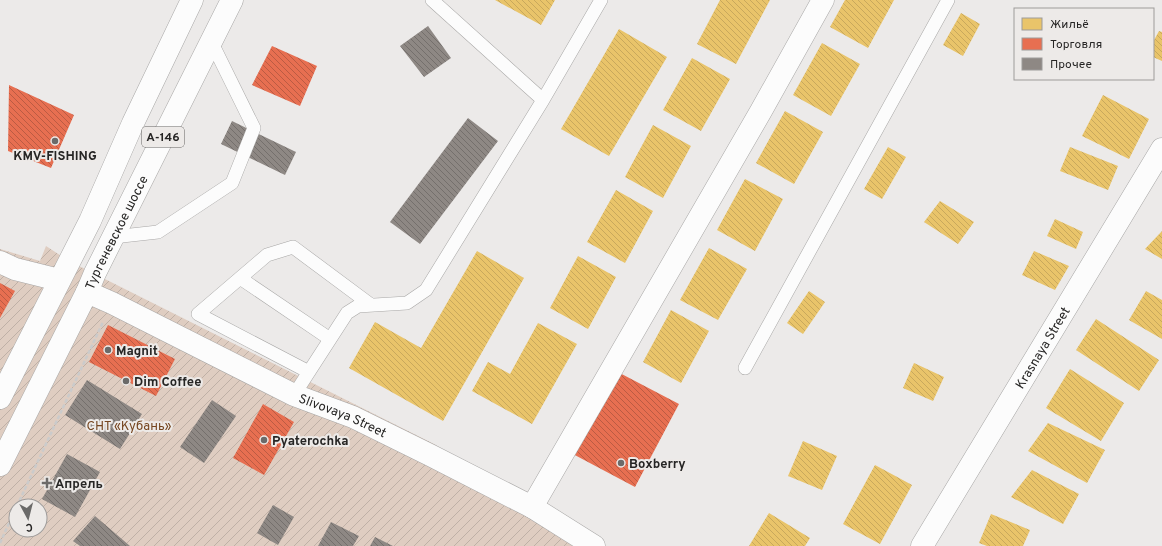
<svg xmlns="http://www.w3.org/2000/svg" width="1162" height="546" font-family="Overpass,sans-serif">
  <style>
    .garden { fill: url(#garden-furrows); fill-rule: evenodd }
    .homes { fill: url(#homes-back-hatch) }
    .shops { fill: url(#shops-back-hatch) }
    .building { fill: url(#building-back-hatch) }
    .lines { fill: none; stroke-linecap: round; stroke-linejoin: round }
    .service-casing { stroke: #a8a7a6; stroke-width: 14 }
    .minor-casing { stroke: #a8a7a6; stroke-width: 23 }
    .trunk-casing { stroke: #a8a7a6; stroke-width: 23 }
    .path { stroke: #cbcbcb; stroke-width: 2.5; stroke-dasharray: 4 2; stroke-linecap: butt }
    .service { stroke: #fcfcfc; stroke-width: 13 }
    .minor { stroke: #fcfcfc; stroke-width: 22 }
    .trunk { stroke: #fcfcfc; stroke-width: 22 }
    .poi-dot { fill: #6b6a69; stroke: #edeae8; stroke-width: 1.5 }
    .labels { text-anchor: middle; stroke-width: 4; stroke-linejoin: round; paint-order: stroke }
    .shield { fill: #edeae8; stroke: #62605f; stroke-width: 1 }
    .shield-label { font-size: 12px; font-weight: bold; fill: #262524 }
    .poi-label { font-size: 13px; font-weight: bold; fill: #262524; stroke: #edeae8; text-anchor: start }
    .street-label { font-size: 13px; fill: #262524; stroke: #edeae8 }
    .park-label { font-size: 13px; fill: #75451f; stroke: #edeae8 }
  </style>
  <defs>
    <pattern id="garden-furrows" width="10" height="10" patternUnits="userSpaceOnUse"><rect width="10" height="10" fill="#dfcdc1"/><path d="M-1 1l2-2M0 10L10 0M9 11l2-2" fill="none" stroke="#bfb0a6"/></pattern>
    <pattern id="homes-back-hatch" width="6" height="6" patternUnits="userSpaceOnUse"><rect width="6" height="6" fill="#e9c46a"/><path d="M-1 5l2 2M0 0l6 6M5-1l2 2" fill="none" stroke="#c8a85c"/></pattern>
    <pattern id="shops-back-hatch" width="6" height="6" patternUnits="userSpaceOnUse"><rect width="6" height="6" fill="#e76f51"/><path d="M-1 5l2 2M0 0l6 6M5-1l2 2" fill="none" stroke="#bb5b43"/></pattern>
    <pattern id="building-back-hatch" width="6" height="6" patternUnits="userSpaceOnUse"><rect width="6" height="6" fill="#8e8884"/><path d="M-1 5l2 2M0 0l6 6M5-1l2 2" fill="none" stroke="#746f6c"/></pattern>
  </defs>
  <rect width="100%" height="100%" fill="#eceae9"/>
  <path class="garden" d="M46 246 69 261 434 444 598 546H0V249L40 261ZM16 506H40V530H16Z"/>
  <path class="homes" d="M495 0H555L541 25Z
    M720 0H770L736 64 697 44Z
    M845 0H894L868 48 830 27Z
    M961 13 980 24 963 56 943 45Z
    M619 29 667 57 609 156 561 129Z
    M1159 31 1162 32V61L1153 57V42Z
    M822 43 860 64 831 116 793 95Z
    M692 58 730 79 701 131 663 110Z
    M1103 95 1149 119 1129 159 1082 136Z
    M785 111 823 132 794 184 756 163Z
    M653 125 691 146 663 198 625 177Z
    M888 147 906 157 882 199 864 189Z
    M1070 147 1118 166 1108 190 1060 171Z
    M745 179 783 199 755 251 717 230Z
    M616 190 653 211 625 263 587 242Z
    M940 201 974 222 958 244 924 222Z
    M1055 219 1083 232 1076 249 1047 236Z
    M1162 231V259L1145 249Z
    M709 248 747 269 718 320 680 300Z
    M477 251 524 278 443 421 349 368 375 322 421 348Z
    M1034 251 1069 266 1055 290 1022 275Z
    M578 256 616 277 588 329 550 308Z
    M809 291 825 302 803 334 787 323Z
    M1146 291 1162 300V339L1129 320Z
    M671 310 709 331 681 383 643 362Z
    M1096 319 1159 360 1139 391 1076 350Z
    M538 323 577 344 532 424 472 391 488 362 510 374Z
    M914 363 944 377 933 401 903 388Z
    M1070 369 1124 403 1101 441 1046 408Z
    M1048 423 1105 450 1087 483 1028 451Z
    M803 441 837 456 822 490 788 476Z
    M875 465 912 485 880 544 843 524Z
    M1032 470 1079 494 1063 524 1011 497Z
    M769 513 810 538 805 546H749Z
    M991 514 1030 530 1023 546H987L979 543Z"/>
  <path class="shops" d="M272 46 317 66 300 106 252 85Z
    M9 85 74 115 51 168 8 151Z
    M0 283 15 291 0 318Z
    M108 325 175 359 156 396 89 362Z
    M614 370 679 404 635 487 571 453Z
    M263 404 294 422 264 475 233 458Z"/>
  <path class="building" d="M428 26 451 58 424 77 400 46Z
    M468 118 498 141 420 244 390 222Z
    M232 121 296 152 285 175 221 144Z
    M87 380 142 414 120 449 65 415Z
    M212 400 236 416 204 463 180 447Z
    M67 454 100 472 75 517 42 499Z
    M273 505 294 517 278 545 257 533Z
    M95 516 130 546H80L73 541Z
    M331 522 359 536 353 546H318Z
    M375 537 393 546H370Z"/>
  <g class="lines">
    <g class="service-casing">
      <path id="service" d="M432 0 543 100
        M113 237 158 232 232 183 254 128 211 41
        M240 278 330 339
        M745 368 948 0
        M309 372 198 314 267 255 293 247 371 305
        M294 395 347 313 358 306 407 303 426 290 543 100 601 0"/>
    </g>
    <g class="minor-casing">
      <g id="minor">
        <path d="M0 262 15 269 59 280"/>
        <path id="s1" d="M87 292 112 303 294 395 353 417 430 455 532 507 594 546"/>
        <path d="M532 507 761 111 823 0"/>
        <path id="s2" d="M922 546 1162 149"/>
      </g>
    </g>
    <g class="trunk-casing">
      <g id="trunk">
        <path d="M0 398 90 221 133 123 192 0"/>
        <path id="s3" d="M0 465 87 292 95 273 232 0"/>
      </g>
    </g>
    <path class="path" d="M17 506 103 322
      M0 543 16 508"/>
    <use href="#service" class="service"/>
    <use href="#minor" class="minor"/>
    <use href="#trunk" class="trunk"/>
  </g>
  <g class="poi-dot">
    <circle cx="55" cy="141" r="4"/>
    <circle cx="108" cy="350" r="4"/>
    <circle cx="126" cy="381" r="4"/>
    <circle cx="264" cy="440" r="4"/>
    <circle cx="621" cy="463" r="4"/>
    <path d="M45 477h4v4h4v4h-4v4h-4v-4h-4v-4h4z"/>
  </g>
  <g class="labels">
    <rect class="shield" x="142" y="127" width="42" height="20" rx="3"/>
    <g class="shield-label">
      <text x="163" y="141">А-146</text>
    </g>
    <g class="poi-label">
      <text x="55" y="160" text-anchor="middle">KMV-FISHING</text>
      <text x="116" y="355">Magnit</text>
      <text x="134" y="386">Dim Coffee</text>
      <text x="272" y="445">Pyaterochka</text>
      <text x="629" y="468">Boxberry</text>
      <text x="55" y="488">Апрель</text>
    </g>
    <g class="street-label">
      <text dy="5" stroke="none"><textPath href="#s3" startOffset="260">Тургеневское шоссе</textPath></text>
      <text dy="5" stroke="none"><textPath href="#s2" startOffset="232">Krasnaya Street</textPath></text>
      <text dy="5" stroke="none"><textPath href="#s1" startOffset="284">Slivovaya Street</textPath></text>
    </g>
    <g class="park-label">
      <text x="129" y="430">СНТ «Кубань»</text>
    </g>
  </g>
  <rect x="1014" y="8" width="140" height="72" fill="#edeae8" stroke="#9d9b9a"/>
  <rect x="1022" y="18" width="20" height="12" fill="#e9c46a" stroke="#9d9b9a"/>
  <text x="1050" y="28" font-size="12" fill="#262524">Жильё</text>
  <rect x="1022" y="38" width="20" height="12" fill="#e76f51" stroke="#9d9b9a"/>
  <text x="1050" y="48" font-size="12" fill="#262524">Торговля</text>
  <rect x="1022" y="58" width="20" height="12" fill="#8e8884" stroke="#9d9b9a"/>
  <text x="1050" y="68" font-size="12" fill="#262524">Прочее</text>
  <g transform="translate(28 518) rotate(173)"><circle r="19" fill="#edeae8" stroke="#9d9b9a"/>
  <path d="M0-3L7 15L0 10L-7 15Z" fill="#6b6a69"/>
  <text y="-6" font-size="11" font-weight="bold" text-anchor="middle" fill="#262524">С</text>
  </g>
</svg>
